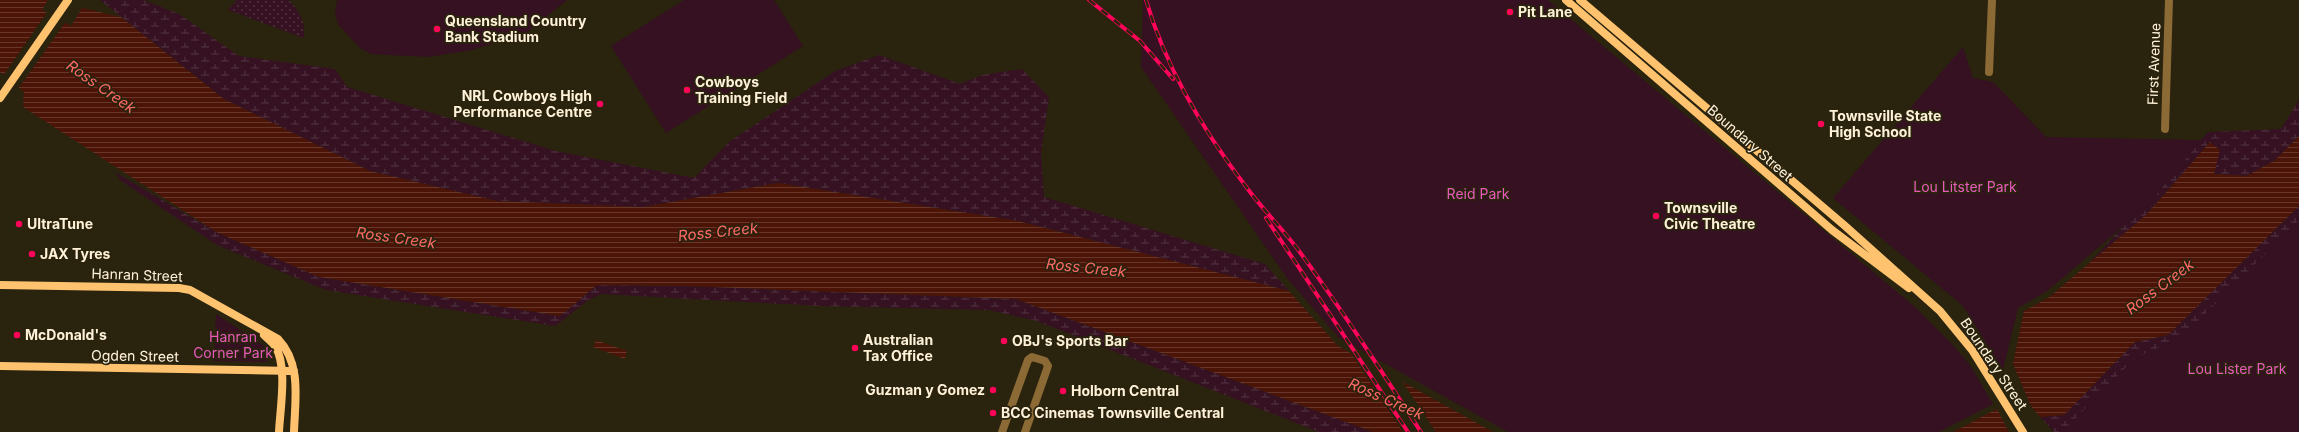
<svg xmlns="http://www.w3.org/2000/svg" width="2299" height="432" font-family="Inter,sans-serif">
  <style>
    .grass { fill: url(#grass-dots) }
    .wetland { fill: url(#wetland-marsh) }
    .green { fill: #351122 }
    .water { fill: url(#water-rules) }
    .pier { fill: #2a230e }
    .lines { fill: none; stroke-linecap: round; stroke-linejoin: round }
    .street { stroke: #8c6a36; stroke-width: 8 }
    .secondary { stroke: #ffc36f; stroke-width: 8 }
    .rail-casing { stroke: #ff0459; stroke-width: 4 }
    .rail { stroke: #2a230e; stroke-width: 2.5; stroke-dasharray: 8; stroke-linecap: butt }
    .poi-dot { fill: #ff0459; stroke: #2a230e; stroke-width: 1.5 }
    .labels { text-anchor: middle; stroke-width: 3.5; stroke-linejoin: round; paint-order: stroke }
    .poi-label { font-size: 14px; font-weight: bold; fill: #fff2d8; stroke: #2a230e; text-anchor: start }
    .street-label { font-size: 14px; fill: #fff2d8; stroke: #2a230e }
    .park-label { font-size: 14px; fill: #e95abc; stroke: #2a230e }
    .water-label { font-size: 15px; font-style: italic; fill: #ff6966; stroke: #2a230e }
  </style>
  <defs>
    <pattern id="grass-dots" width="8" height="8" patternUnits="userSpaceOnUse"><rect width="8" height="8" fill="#351122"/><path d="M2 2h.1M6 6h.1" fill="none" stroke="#533441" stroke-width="1.8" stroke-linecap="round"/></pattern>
    <pattern id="wetland-marsh" width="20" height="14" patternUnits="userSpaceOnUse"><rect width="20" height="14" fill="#351122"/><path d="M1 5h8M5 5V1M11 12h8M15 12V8" fill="none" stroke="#533441"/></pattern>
    <pattern id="water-rules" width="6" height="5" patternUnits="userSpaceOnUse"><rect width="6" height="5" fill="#4b1407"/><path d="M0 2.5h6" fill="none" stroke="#66372a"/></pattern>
  </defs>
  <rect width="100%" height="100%" fill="#2a230e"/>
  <path class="grass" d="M237 0H289C300 12 305 21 304 38L228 10Z"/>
  <path class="wetland" d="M100 0H144L179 14 239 56 335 69 347 87 556 151 694 178 729 142 835 71 879 55 960 84 982 75 1022 69 1049 97 1041 153 1044 197 1265 264 1289 291 1018 221 778 183 643 207 497 201 370 171 224 99Z
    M2299 100V136L2274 161 2246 176 2213 174 2210 142 2147 214 2088 264 2143 206 2208 132 2281 129Z
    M115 172 218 233 319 277 560 316 597 285 687 286 1016 299 1373 432H1319L1037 321 988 310 820 306 601 294 587 301 555 326 326 290 217 245 121 181Z
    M2299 206V240L2180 353 2076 432H2054L2040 417 2064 415 2135 342 2168 335Z"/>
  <path class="green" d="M337 0H567L526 33 472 50 428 57 371 54 360 48 338 24 335 13Z
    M684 0H774L803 46 666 133 611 46Z
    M1143 0H1548L1915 307 1951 343 1970 365 1993 404 1939 432H1508L1339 338 1287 278 1141 67Z
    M1963 47 1973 78 1993 82 2046 137 2201 140 2146 207 2047 291 2018 308 2003 370 1963 306 1833 198Z
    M2299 220V432H2062L2135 358 2181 338Z
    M216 314 267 348V362L214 361Z"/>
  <path class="water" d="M0 0H48L42 10 71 26 82 8 121 17 224 99 370 171 497 201 643 207 778 183 1018 221 1289 291 1338 346 1493 432H1373L1016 299 687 286 597 285 560 316 319 277 218 233 23 107 24 92 0 72Z
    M2299 136V206L2168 335 2135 342 2064 415 2040 417 2031 406 2013 364 2024 311 2048 298 2147 214 2210 142 2220 150 2214 174 2246 176 2274 161Z
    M596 340 627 351 625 359 593 347Z
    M1997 409 2009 432H1953Z"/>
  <path class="pier" d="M48 11 66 21 18 89 3 76Z
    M1349 350 1400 378 1436 432H1403Z"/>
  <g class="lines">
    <path class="street" d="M1989 72 1992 0
      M2165 129 2169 0
      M1002 432 1028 360 1032 357 1045 361 1048 366 1025 432"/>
    <path class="secondary" d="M1566 0 1832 230 1909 288
      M1580 0 1844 225 1940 311 1972 350 2023 432
      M0 98 68 0
      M0 285 179 288 190 290 278 339C302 364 295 400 294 432
      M264 335C268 339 272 342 275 346 288 366 280 409 279 432
      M0 366 294 371"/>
    <g class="rail-casing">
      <path id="rail" d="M1089 0 1140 41 1173 79
        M1146 0C1166 68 1204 132 1247 188 1263 210 1283 229 1299 251 1342 309 1381 371 1421 432
        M1266 218 1408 432"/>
    </g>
    <use href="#rail" class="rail"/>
  </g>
  <g class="poi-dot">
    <circle cx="1510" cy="12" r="4"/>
    <circle cx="437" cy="29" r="4"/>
    <circle cx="687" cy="90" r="4"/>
    <circle cx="600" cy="104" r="4"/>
    <circle cx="1821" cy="124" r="4"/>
    <circle cx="1656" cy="216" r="4"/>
    <circle cx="19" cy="224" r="4"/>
    <circle cx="32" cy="254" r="4"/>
    <circle cx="17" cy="335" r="4"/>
    <circle cx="1004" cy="341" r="4"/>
    <circle cx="855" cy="348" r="4"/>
    <circle cx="993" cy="390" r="4"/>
    <circle cx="1063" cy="391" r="4"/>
    <circle cx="993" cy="413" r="4"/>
  </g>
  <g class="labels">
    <g class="poi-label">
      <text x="1518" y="17">Pit Lane</text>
      <text x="445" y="26">Queensland Country<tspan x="445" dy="16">Bank Stadium</tspan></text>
      <text x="695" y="87">Cowboys<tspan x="695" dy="16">Training Field</tspan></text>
      <text x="592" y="101" text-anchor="end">NRL Cowboys High<tspan x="592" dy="16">Performance Centre</tspan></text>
      <text x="1829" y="121">Townsville State<tspan x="1829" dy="16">High School</tspan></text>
      <text x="1664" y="213">Townsville<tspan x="1664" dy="16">Civic Theatre</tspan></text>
      <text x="27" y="229">UltraTune</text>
      <text x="40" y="259">JAX Tyres</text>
      <text x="25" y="340">McDonald's</text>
      <text x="863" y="345">Australian<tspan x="863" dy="16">Tax Office</tspan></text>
      <text x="1012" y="346">OBJ's Sports Bar</text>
      <text x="985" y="395" text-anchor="end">Guzman y Gomez</text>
      <text x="1071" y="396">Holborn Central</text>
      <text x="1001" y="418">BCC Cinemas Townsville Central</text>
    </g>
    <g class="street-label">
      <text transform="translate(2154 64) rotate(-88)" y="5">First Avenue</text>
      <text transform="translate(1750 143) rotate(41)" y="5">Boundary Street</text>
      <text transform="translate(137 275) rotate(2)" y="5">Hanran Street</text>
      <text transform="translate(135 356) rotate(1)" y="5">Ogden Street</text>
      <text transform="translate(1994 364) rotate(56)" y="5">Boundary Street</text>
    </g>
    <g class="park-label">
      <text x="1965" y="192">Lou Litster Park</text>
      <text x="1478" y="199">Reid Park</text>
      <text x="233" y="342">Hanran<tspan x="233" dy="16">Corner Park</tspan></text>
      <text x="2237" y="374">Lou Lister Park</text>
    </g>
    <g class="water-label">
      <text transform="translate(101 87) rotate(35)" y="5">Ross Creek</text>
      <text transform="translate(718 232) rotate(-6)" y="5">Ross Creek</text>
      <text transform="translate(396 238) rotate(8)" y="5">Ross Creek</text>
      <text transform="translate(1086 268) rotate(6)" y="5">Ross Creek</text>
      <text transform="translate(2160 287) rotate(-37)" y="5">Ross Creek</text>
      <text transform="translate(1386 399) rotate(24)" y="5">Ross Creek</text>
    </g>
  </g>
</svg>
